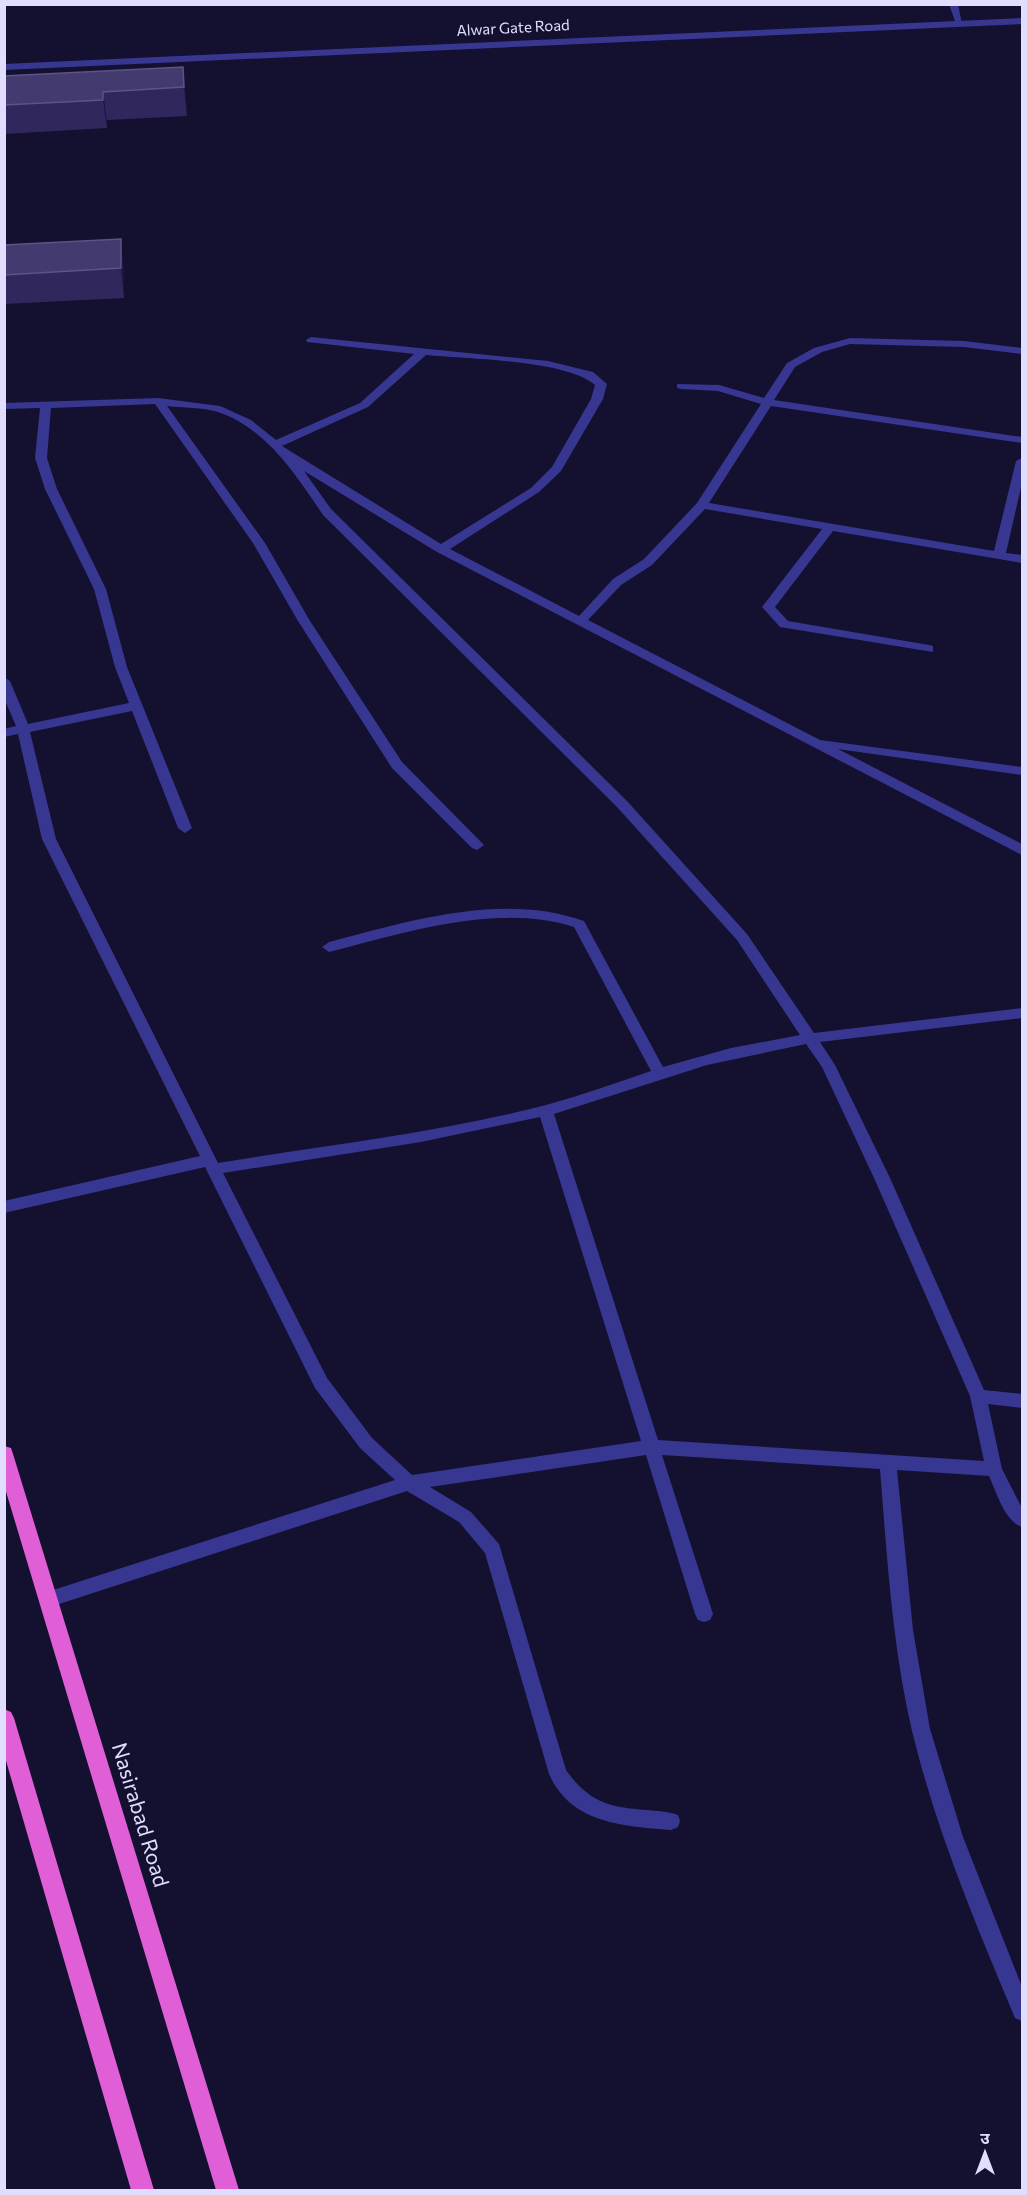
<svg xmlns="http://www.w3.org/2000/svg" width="1027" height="2195" font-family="Commissioner,'Noto Sans Devanagari',sans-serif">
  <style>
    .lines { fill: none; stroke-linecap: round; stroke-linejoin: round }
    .minor { fill: #373791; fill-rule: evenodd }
    .tertiary { fill: #373791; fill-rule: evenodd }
    .trunk { fill: #e05ed6; fill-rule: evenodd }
    .wall { fill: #30285d }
    .shaded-wall { fill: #1d1643 }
    .building { fill: #433b6f; stroke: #5c5485; stroke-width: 1.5 }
    .labels { text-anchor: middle; stroke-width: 4.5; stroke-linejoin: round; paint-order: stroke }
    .far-street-label { font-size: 15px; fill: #e0ddff; stroke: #14102f }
    .near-street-label { font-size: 21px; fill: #e0ddff; stroke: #14102f }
  </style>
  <rect width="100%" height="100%" fill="#14102f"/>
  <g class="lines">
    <path class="minor" d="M949 4H958L962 24H956Z
      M311 337 548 361 593 372 607 384 603 399 561 471 539 492 450 549 579 616 613 579 644 559 697 503 761 404 718 391 681 389 677 388V384L719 385 764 398 787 363 814 348 850 338 964 341 1022 348V354L964 347 850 344 822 352 795 367 774 400 1022 437V443L771 406 709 503 994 551 1016 461 1022 458V483L1006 553 1022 555V563L833 531 775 607 788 621 929 645 933 646V652L780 627 762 607 822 529 705 509 652 565 621 585 588 620 820 740 1022 767V775L838 749 1022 844V855L437 552 304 471 331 509 627 801 747 934 814 1033 1022 1008V1018L820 1042 835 1065 890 1178 984 1390 1022 1394V1408L988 1404 1002 1469 1022 1508V1527C1005 1522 996 1491 989 1476L897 1470 913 1630 930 1729 963 1837 1022 1987V2021L1015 2018C976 1925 936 1830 912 1731 892 1645 887 1556 880 1469L662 1455 713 1614 710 1620 704 1622 698 1620 695 1614 646 1455 430 1487 471 1512 499 1544 566 1770C589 1802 608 1807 646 1810 656 1811 668 1811 678 1815L680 1821 678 1827 671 1830C624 1826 571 1824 549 1774L485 1553 459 1522 407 1491 50 1607 44 1604 41 1599 44 1594 50 1591 395 1480 360 1448 315 1388 205 1167 4 1213V1201L200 1156 42 839 18 734 4 737V729L16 726 4 698V677L10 681 28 724 129 703 115 667 94 589 45 489 35 458 40 408 4 409V403L158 398 220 406 251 420 276 440 360 403 414 354 307 342 306 340ZM426 355C467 359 566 360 595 385L591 399 552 467 531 488 441 544 282 446 368 407ZM155 404 253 543 298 621 392 768 472 848 477 850 484 845 402 762 310 621 265 543 167 406C183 408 202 407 218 412 266 428 296 475 323 515L617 807 737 940 800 1035 731 1048 663 1067 584 921C502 892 410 921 329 942L322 947 329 952C402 933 500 902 574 927L651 1071C616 1083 582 1095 546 1105 439 1133 327 1145 218 1163L56 839 30 732 132 711 178 828 185 833 192 828 127 667 106 589 57 489 47 458 51 408ZM806 1044 822 1067 874 1178 970 1396 984 1461 658 1440 554 1114 707 1065ZM540 1117 641 1441 412 1475 372 1438 327 1378 223 1173 421 1142Z"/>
    <path class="tertiary" d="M1022 18V24L4 70V64Z"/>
    <path class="trunk" d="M4 1446 11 1448 13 1454 239 2190H216L4 1485Z
      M4 1709 11 1712 14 1718 154 2190H131L4 1754Z"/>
  </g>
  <path class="wall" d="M183 67 187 116 107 120V128L4 134V76Z
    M4 245 124 268V298L4 304Z"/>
  <path class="shaded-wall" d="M183 67 186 95 187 116 184 87Z
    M103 92 107 120V128L103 100Z
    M121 239 124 268V298L121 268Z"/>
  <path class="building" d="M183 67 184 87 103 92V100L4 105V76Z
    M121 239V268L4 275V245Z"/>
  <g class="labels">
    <g class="far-street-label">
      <text transform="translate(513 28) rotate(-3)" y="5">Alwar Gate Road</text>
    </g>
    <g class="near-street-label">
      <text transform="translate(140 1815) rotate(73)" y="7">Nasirabad Road</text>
    </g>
  </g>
  <rect width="1027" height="2195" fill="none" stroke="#e0ddff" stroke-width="12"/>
  <g transform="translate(985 2153)" stroke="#14102f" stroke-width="4.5" paint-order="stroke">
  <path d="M0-4.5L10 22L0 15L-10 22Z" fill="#e0ddff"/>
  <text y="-9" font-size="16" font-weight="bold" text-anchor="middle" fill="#e0ddff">उ</text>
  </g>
</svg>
